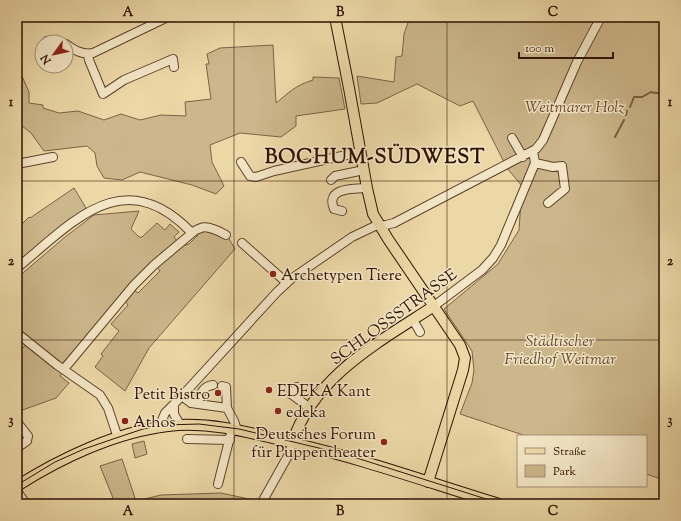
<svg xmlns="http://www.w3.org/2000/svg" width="681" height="521" font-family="'Sorts Mill Goudy',serif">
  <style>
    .green { fill: #ccb68b; stroke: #7e6246 }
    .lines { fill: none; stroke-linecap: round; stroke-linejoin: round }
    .stream { stroke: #7a5f42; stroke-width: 2 }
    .minor-casing { stroke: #5e412a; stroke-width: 10 }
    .major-casing { stroke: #2f0f00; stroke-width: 12 }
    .minor { stroke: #f3e6c6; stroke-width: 8 }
    .major { stroke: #ecd8a7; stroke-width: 10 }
    .tram { stroke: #2f0f00; stroke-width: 1 }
    .grid { fill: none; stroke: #2f0f00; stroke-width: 1; stroke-opacity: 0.55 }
    .poi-dot { fill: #8f2418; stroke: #f3e6c6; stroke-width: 1.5 }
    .labels { text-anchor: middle; stroke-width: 3; stroke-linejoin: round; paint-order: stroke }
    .park-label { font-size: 16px; font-style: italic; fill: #664931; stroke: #f3e6c6 }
    .poi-label { font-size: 16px; fill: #2f0f00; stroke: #f3e6c6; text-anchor: start }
    .street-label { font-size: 16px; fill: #2f0f00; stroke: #f3e6c6 }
    .district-label { font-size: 20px; font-weight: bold; letter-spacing: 1px; fill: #2f0f00; stroke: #f3e6c6 }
    .neatline { fill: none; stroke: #2f0f00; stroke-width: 1.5 }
    .grid-label { font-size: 13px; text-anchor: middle; font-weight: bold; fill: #2f0f00 }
  </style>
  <rect width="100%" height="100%" fill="#ecd8a7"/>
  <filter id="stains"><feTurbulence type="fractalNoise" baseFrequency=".005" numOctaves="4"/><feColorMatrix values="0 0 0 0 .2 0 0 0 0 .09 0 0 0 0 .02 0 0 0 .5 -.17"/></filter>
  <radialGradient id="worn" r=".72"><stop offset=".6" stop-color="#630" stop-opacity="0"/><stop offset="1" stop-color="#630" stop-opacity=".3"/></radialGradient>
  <path class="green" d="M410 17H664V480L646 474V436H526L460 414 472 383 474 370 472 351 444 309 498 264 519 230 522 186 507 168 473 101 460 106 417 84 377 103 361 104 357 76 394 82 396 57 402 56 404 34Z
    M273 45 276 103C290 92 294 86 313 80V77L339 78 345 109 296 116V126L281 137 240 133 210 145 212 162 224 186 216 194 192 185 140 172 122 180 104 178 97 166 95 153 87 146 44 151 31 133 17 122V57L21 65 18 67 29 92V103L43 105V108L59 113 78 111 104 120 121 114 140 120 161 115 186 116 185 102 211 99 206 64H209L207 54 220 48Z
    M74 188 86 208 17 263V229L29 217 30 218Z
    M139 211 131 229 139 237H142L157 223 165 230 170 224 179 232 174 237 177 241C164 252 150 263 138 276 112 304 88 335 62 364L17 328V278L65 237 94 215Z
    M200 230 207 231 228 237 235 249 149 348 125 391 95 367 103 356 101 354 119 331 111 324 128 305 125 301 134 290 138 293 160 271 157 267 180 247 189 244 198 235 197 234Z
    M17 343 23 348 26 344 63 372 60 376 69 383 56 398 17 412Z
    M144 441 147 454 135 458 132 444Z
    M122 459 136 501 161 495 221 493 254 500 251 504 235 500 232 504 216 500 209 504H102L113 498 100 466Z"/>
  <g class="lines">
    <path class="stream" d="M630 107 634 97H642L651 92C656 94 660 92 664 94
      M626 115 627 111
      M615 137 624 120"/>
    <g class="minor-casing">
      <path id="minor" d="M47 41 48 42
        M66 44C74 50 82 55 93 53L168 17
        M88 54 89 60 103 94 124 80 173 59 174 67
        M512 138 523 157
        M241 162 250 176 256 177 274 171 360 152
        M535 163 553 167 562 166 565 189 548 203
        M17 164 53 157
        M331 180 335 176 364 170
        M342 211 334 209C325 187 354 189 367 188
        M192 233C194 231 198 229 201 228 207 225 221 232 226 235
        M242 243 287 283
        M17 268C74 221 124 162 192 233L154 265 134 285 64 369
        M434 306 482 270 493 258 501 245 535 163 533 151
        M413 320 420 332
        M17 333 57 365 100 395 108 408 118 438
        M222 386 226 387 227 408 234 421 237 430
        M297 387 291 394 310 408
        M182 396 191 403 227 408
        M198 404C200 395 202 386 213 385
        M174 405V414L180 425
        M17 422 28 436 27 441 17 448
        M159 428 165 413 182 396 277 292 291 279 352 237 375 226 386 225 394 223 536 149 543 140 577 62 601 17
        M187 439 230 440
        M218 484 232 429
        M17 491 26 504
        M261 504 289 454 292 443"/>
    </g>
    <g class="major-casing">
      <path id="major" d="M335 17 349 88 367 188 373 214 388 239 460 345 465 358 463 370 428 482
        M292 443C314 376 379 342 434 306
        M17 486C61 458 116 432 168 426 211 421 251 433 293 443 363 459 430 483 499 504"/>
    </g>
    <use href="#minor" class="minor"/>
    <use href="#major" class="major"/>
    <path class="tram" d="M17 485 55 462 84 449 116 438 143 429 164 425 199 424 239 429 344 454 502 504"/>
  </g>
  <path class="grid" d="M234 17V504M447 17V504M17 181H664M17 340H664"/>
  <g class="poi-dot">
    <circle cx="273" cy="274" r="4"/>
    <circle cx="269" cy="390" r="4"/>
    <circle cx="218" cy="393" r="4"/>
    <circle cx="278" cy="411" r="4"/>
    <circle cx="125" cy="421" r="4"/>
    <circle cx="384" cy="442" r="4"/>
  </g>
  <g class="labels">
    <g class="park-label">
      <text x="575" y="112">Weitmarer Holz</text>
      <text x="560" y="346">Städtischer<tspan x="560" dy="18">Friedhof Weitmar</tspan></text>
    </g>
    <g class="poi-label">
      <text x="281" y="280">Archetypen Tiere</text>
      <text x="277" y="396">EDEKA Kant</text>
      <text x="210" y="399" text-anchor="end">Petit Bistro</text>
      <text x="286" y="417">edeka</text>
      <text x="133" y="427">Athos</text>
      <text x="376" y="439" text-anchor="end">Deutsches Forum<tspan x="376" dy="18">für Puppentheater</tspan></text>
    </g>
    <g class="street-label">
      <text transform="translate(393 316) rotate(-36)" y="6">SCHLOSSSTRASSE</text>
    </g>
    <g class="district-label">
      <text x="375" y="163">BOCHUM-SÜDWEST</text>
    </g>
  </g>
  <rect width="681" height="521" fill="none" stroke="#ecd8a7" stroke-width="44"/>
  <rect x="517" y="435" width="130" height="52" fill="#f3e6c6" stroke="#a59077"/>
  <rect x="525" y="448" width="20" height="6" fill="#ecd8a7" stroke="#a59077"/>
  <text x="553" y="455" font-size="12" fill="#2f0f00">Straße</text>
  <rect x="525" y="465" width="20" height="12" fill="#ccb68b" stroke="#a59077"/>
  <text x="553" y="475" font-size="12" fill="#2f0f00">Park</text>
  <g transform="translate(54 54) rotate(237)"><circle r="19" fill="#f3e6c6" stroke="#a59077"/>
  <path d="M0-3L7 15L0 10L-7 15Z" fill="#8f2418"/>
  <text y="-6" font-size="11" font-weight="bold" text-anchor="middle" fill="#2f0f00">N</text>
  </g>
  <path d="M519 52v6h94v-6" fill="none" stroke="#2f0f00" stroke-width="2"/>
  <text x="525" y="52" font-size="12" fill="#2f0f00" stroke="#f3e6c6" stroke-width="3" paint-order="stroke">100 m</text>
  <rect x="22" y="22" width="637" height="477" class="neatline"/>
  <g class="grid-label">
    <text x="128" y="16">A</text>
    <text x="340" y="16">B</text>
    <text x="553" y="16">C</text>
    <text x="11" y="106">1</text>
    <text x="670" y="106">1</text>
    <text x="11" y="265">2</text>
    <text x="670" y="265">2</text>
    <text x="11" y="424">3</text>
    <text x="670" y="424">3</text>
    <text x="128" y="515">A</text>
    <text x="340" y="515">B</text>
    <text x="553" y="515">C</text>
  </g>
  <rect width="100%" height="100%" filter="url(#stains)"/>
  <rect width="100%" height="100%" fill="url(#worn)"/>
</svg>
